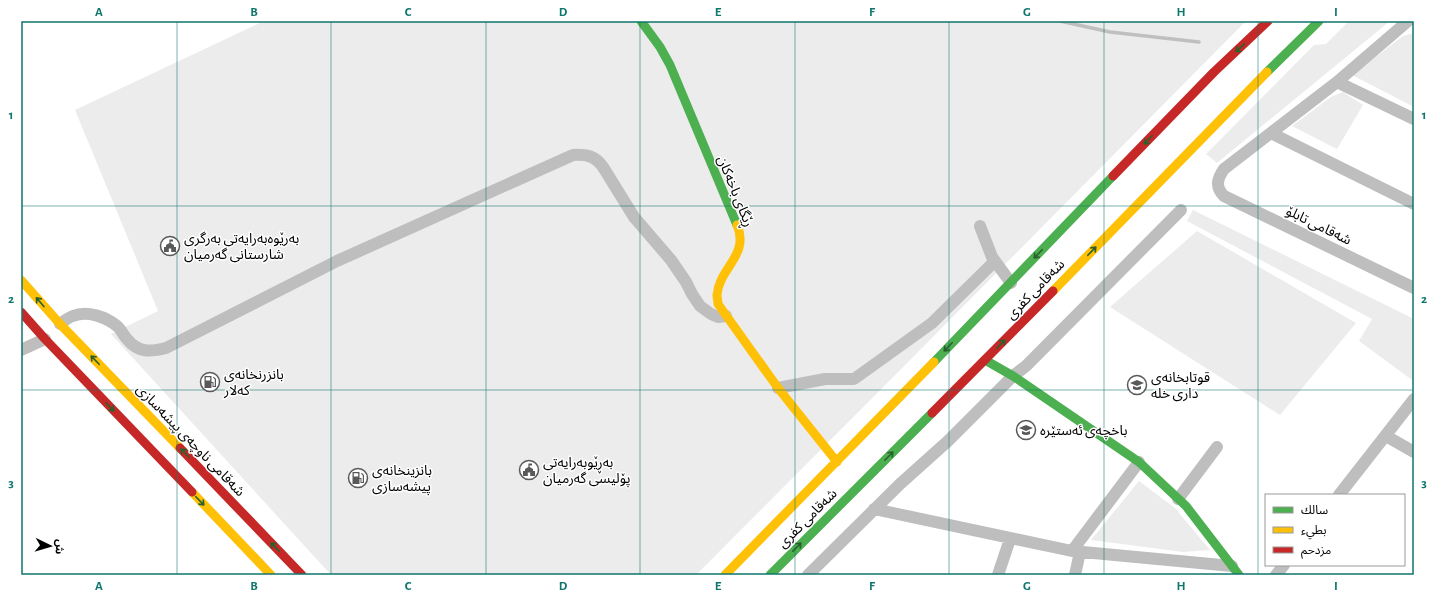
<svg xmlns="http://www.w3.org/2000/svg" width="1435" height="596" font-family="'Alegreya Sans','Noto Sans Arabic',sans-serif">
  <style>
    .green { fill: #ececec }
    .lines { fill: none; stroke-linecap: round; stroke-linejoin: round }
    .stream { stroke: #bfbfbf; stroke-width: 3.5 }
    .street { stroke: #bebebe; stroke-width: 12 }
    .fast { stroke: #4caf50; stroke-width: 9 }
    .slow { stroke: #ffc107; stroke-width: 9 }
    .jam { stroke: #c62828; stroke-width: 9 }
    .oneway { stroke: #2a602c }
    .grid { fill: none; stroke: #0f766e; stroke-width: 1; stroke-opacity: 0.55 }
    .labels { text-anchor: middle; stroke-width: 3; stroke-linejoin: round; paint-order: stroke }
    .street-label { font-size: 14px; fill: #000; stroke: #fff }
    .poi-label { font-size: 14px; fill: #000; stroke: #fff; text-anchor: start }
    .neatline { fill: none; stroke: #0f766e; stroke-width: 1.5 }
    .grid-label { font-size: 13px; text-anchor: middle; font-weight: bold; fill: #0f766e }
  </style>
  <rect width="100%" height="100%" fill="#fff"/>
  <path class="green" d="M264 21H1246L924 346 696 575H331L111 334 158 311 75 110Z
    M1349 21H1390L1217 163 1206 154 1314 45 1326 44Z
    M1414 33V107L1352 75 1403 36Z
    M1343 92 1363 105 1337 149 1292 126 1331 97Z
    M1193 210 1414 319V378L1412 380 1359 341 1372 319 1187 221Z
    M1197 231 1356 323 1280 415 1110 307Z
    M1139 481 1175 508 1210 550 1183 552 1091 540Z"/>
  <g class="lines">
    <path class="stream" d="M1060 21 1110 32 1199 42"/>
    <path class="street" d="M1408 21 1337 82 1224 169C1217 179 1215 187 1224 196L1414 288
      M1337 82 1414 119
      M1271 133 1414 204
      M980 226 992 257 1011 283
      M60 324C64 321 69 317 73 316 87 310 106 317 117 326 121 329 123 335 127 339 138 353 151 352 166 348L337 261 573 155C587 154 595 156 603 167L634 217 671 260 686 282 692 294 700 306 711 314 718 317 726 316
      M21 350 45 339
      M778 388 825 379H854L932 323 995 261
      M1386 436 1414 452
      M1339 495 1414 399
      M1178 499 1217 447
      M874 509 1072 551 1232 566
      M1072 551 1139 462
      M808 575 900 484 948 441 1013 376 1026 366 1181 210
      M998 575 1010 539
      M1075 575 1080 552
      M1276 575 1284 565"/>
    <path class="fast" d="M641 21 660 47 670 65 737 225
      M1267 72 1319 21
      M985 360 1013 376 1139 462 1186 506 1239 575
      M934 362 1113 176
      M770 575 932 413"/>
    <path class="slow" d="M737 225C750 255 719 268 717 295 717 298 718 301 718 304L778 388 837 462
      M21 280 60 324 180 448
      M1053 291 1267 72
      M192 492 271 575
      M725 575 934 362"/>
    <path class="jam" d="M1113 176 1214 72 1268 21
      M21 312 45 339 192 492
      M932 413 1053 291
      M180 448 302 575"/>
  </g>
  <defs><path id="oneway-shaft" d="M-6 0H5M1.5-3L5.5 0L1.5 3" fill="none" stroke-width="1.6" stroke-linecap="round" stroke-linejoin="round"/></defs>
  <g class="oneway">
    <use href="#oneway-shaft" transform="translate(1240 48) rotate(137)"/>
    <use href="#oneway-shaft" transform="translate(1148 140) rotate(134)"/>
    <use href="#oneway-shaft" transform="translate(1092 251) rotate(-46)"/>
    <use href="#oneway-shaft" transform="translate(1038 254) rotate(134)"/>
    <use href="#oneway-shaft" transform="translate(40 302) rotate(-131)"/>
    <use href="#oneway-shaft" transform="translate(1001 344) rotate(-46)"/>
    <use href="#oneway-shaft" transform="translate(948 347) rotate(134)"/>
    <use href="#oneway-shaft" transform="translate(95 360) rotate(-134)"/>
    <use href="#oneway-shaft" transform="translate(110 407) rotate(46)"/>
    <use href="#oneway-shaft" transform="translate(185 453) rotate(-134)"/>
    <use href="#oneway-shaft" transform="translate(889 456) rotate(-45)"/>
    <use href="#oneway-shaft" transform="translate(200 501) rotate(46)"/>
    <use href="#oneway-shaft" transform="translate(275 547) rotate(-134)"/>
    <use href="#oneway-shaft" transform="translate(797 547) rotate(-45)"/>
  </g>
  <path class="grid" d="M177 21V575M331 21V575M486 21V575M640 21V575M795 21V575M949 21V575M1104 21V575M1258 21V575M21 206H1414M21 390H1414"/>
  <defs>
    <g id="civic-ring" transform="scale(1)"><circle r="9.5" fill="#fff" stroke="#595959" stroke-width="1.5"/><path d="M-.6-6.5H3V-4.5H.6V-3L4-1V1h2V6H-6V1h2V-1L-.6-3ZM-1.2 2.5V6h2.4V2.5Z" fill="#595959"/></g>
    <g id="fuel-ring" transform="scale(1)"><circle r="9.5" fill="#fff" stroke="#595959" stroke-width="1.5"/><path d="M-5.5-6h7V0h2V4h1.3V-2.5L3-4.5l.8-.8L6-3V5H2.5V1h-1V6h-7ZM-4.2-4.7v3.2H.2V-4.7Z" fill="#595959"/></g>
    <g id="school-ring" transform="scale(1)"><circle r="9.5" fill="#fff" stroke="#595959" stroke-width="1.5"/><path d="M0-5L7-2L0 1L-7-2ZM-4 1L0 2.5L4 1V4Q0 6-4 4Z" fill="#595959"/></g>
  </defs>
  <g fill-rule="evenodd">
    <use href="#civic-ring" x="170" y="246"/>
    <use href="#fuel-ring" x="210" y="382"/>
    <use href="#school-ring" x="1137" y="385"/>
    <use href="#school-ring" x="1026" y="430"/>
    <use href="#civic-ring" x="529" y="470"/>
    <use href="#fuel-ring" x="358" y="478"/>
  </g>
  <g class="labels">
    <g class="street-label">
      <text transform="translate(736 191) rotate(68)" y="5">ڕێگای باخەکان</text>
      <text transform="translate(1319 225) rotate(26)" y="5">شەقامی تابلۆ</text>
      <text transform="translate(1035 289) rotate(-46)" y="5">شەقامی کفری</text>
      <text transform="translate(191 440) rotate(46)" y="5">شەقامی ناوچەی پیشەسازی</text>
      <text transform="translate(807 518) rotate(-45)" y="5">شەقامی کفری</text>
    </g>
    <g class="poi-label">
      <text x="184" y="243">بەرێوەبەرایەتی بەرگری<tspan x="184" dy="16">شارستانی گەرمیان</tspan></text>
      <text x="224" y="379">بانزرنخانەی<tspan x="224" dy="16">کەلار</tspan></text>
      <text x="1151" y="382">قوتابخانەی<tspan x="1151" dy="16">داری خلە</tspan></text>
      <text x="1040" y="435">باخچەی ئەستێرە</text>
      <text x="543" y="467">بەڕێوبەرایەتی<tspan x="543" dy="16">پۆلیسی گەرمیان</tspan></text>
      <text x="372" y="475">بانزینخانەی<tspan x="372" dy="16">پیشەسازی</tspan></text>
    </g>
  </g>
  <rect width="1435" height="596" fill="none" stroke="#ffffff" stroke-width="44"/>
  <rect x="1265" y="494" width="140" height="72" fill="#ffffff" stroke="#999999"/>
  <rect x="1273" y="507" width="20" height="6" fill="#4caf50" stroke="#999999"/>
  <text x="1301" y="514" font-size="12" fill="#000000">سالك</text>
  <rect x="1273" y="527" width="20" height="6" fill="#ffc107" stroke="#999999"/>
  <text x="1301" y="534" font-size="12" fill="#000000">بطيء</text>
  <rect x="1273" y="547" width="20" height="6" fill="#c62828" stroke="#999999"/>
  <text x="1301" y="554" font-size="12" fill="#000000">مزدحم</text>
  <g transform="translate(50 546) rotate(95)" stroke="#ffffff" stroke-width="3" paint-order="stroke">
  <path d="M0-3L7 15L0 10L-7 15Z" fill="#000000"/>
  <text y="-6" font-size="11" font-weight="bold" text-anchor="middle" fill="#000000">ش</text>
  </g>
  <rect x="22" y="22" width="1391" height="552" class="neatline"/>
  <g class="grid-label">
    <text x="99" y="16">A</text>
    <text x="254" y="16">B</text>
    <text x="408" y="16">C</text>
    <text x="563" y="16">D</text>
    <text x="718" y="16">E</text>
    <text x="872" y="16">F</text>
    <text x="1027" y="16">G</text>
    <text x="1181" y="16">H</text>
    <text x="1336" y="16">I</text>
    <text x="11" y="119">1</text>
    <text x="1424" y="119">1</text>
    <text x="11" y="303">2</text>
    <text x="1424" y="303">2</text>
    <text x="11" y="487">3</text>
    <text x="1424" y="487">3</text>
    <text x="99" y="590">A</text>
    <text x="254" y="590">B</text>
    <text x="408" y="590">C</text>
    <text x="563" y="590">D</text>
    <text x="718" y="590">E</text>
    <text x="872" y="590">F</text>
    <text x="1027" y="590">G</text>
    <text x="1181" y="590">H</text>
    <text x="1336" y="590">I</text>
  </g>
</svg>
